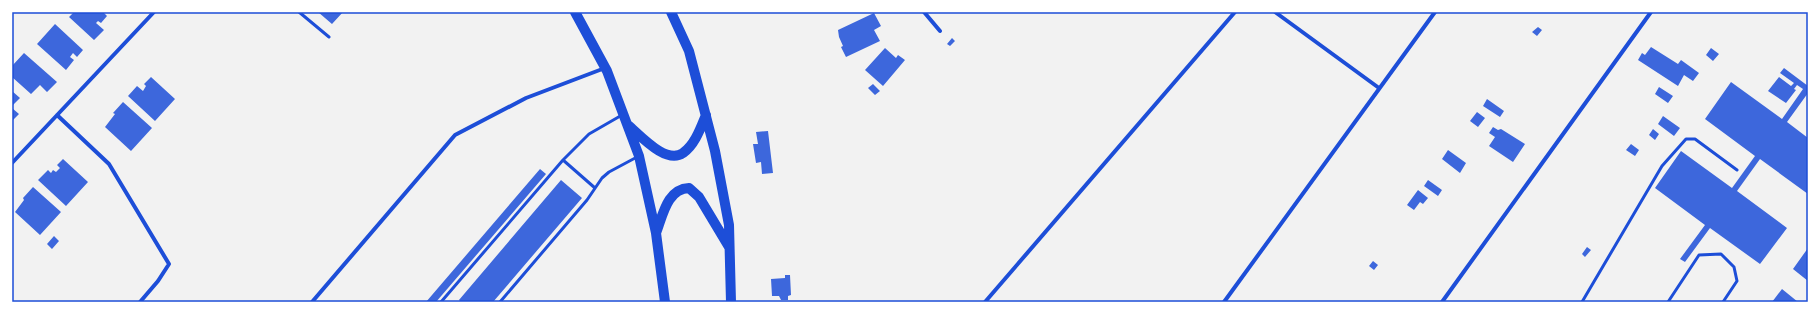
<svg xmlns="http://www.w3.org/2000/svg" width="1820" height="314" font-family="Figtree,sans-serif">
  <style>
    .building { fill: #3d67dc }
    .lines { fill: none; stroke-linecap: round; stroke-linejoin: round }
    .service { stroke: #1d4ed8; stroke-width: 3 }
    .minor { stroke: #1d4ed8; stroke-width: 4 }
    .primary { stroke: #1d4ed8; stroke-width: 10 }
    .neatline { fill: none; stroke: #1d4ed8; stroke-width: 1.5 }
  </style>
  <rect width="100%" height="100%" fill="#f2f2f2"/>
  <path class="building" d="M74 12H103L107 16 101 23 98 21 96 23 104 30 94 40 69 17Z
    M318 12H343L332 24Z
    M874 13 881 26 874 30 880 41 846 57 841 47 843 46 839 37 838 30Z
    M55 24 83 50 77 57 73 53 70 57 74 60 66 70 37 44Z
    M1538 27 1542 30 1537 36 1532 32Z
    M952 38 955 41 950 46 947 44Z
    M1651 47 1678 64 1681 60 1699 73 1693 81 1684 75 1678 86 1638 60 1642 53 1645 55Z
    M885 48 896 58 898 55 905 60 883 86 865 70Z
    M1711 48 1719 54 1713 61 1706 55Z
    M24 53 57 82 47 92 40 85 31 94 12 77V66Z
    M1784 68 1808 86V93L1787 122 1808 138V194L1760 159 1737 191 1787 228 1760 264 1710 228 1685 262 1680 259 1705 225 1655 188 1681 151 1732 188 1755 156 1705 119 1731 82 1782 119 1803 89 1797 85 1794 89 1796 90 1786 103 1768 91 1779 77 1791 86 1794 83 1780 73Z
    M151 77 175 99 155 121 128 96 137 86 143 91 146 86 144 84Z
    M873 84 880 91 875 95 868 88Z
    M1659 87 1673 96 1668 103 1655 94Z
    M12 91 20 98 12 106Z
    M1487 99 1504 111 1500 117 1483 106Z
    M123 102 152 128 131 151 105 127 115 114 113 113Z
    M12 108 19 114 12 121Z
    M1477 112 1485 118 1478 127 1470 121Z
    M1663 116 1680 128 1674 136 1658 124Z
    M1493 127 1498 130 1501 129 1525 144 1513 162 1489 146 1495 137 1489 133Z
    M1653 129 1659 134 1655 140 1649 135Z
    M768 131 773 173 762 174 761 162 756 163 753 144H758L756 132Z
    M1631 144 1639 150 1635 156 1626 150Z
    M1448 150 1466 163 1460 173 1442 159Z
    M63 159 88 182 66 206 38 180 48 170 51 173 53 170 56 172 60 168 57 165Z
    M540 169 546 174 436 302H426Z
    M561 180 582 198 493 302H461L459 300Z
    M1428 180 1442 190 1438 196 1424 186Z
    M33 187 61 212 40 235 15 212 24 200 23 198Z
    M1418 190 1428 198 1423 204 1420 202 1414 210 1407 205Z
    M54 236 59 241 52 249 47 244Z
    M1587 247 1591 250 1585 257 1582 254Z
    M1808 248V281L1793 269Z
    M1373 261 1378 265 1374 270 1369 266Z
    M785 275H790L791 295 788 296V300H781L779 296H772L771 279 785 278Z
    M1782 289 1798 302H1772Z"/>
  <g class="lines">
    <path class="service" d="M299 12 329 37
      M595 188 563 160 589 134 622 115
      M441 302 563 160
      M500 302 587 200 602 178 609 172 637 157
      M1582 302 1662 166 1686 139H1695L1737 170
      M1668 302 1699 255 1721 254 1734 267 1737 281 1723 302"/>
    <path class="minor" d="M924 12 940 31
      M1275 12 1379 88
      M57 115 109 164 169 264 158 281 140 302
      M12 163 154 12
      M312 302 455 135 526 98 605 68
      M985 302 1235 12
      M1224 302 1435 12
      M1442 302 1651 12"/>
    <path class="primary" d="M575 12 607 71 639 156 656 233 665 302
      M671 12 689 51 715 151 729 225 731 302
      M628 125C640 135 666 165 683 153 695 145 701 127 706 115
      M656 233C663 215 667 189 689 188L699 197 729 247"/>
  </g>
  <rect width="1820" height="314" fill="none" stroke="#ffffff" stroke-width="26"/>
  <rect x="13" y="13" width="1794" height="288" class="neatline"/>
</svg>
